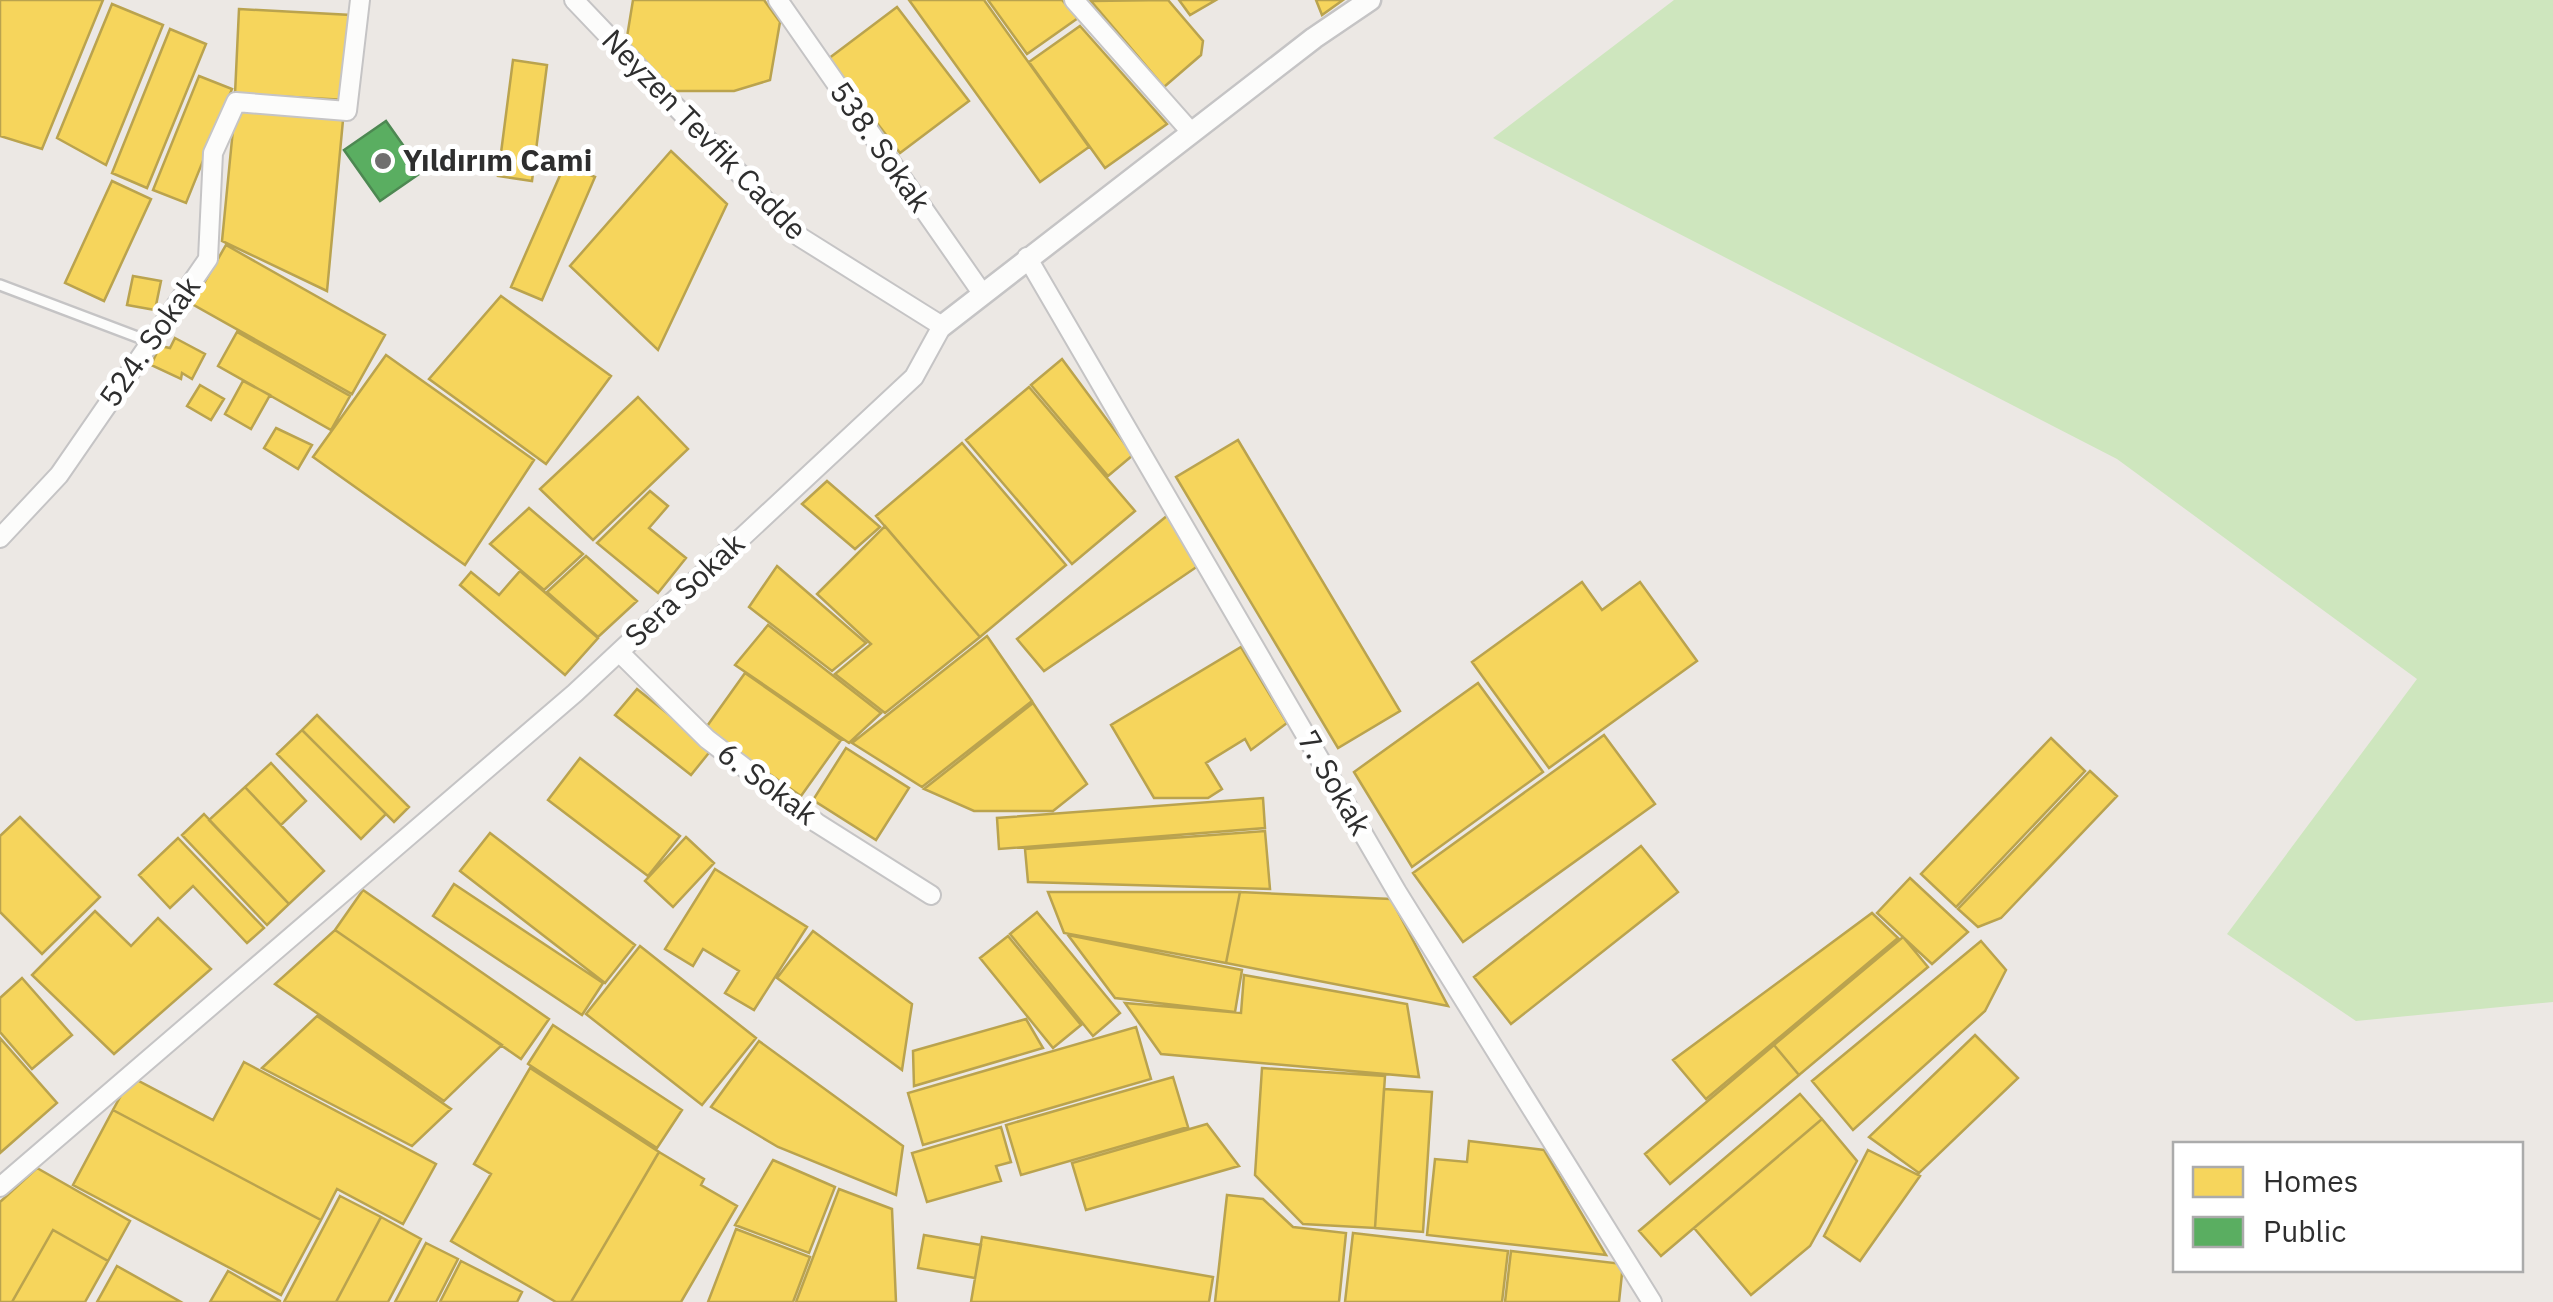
<svg xmlns="http://www.w3.org/2000/svg" width="2553" height="1302" font-family="'IBM Plex Sans',sans-serif">
  <style>
    .green { fill: #cee6be }
    .homes { fill: #f6d55c; stroke: #baa34e; stroke-width: 2.5 }
    .public { fill: #5aae61; stroke: #4d8852; stroke-width: 2.5 }
    .lines { fill: none; stroke-linecap: round; stroke-linejoin: round }
    .service-casing { stroke: #c5c4c5; stroke-width: 14 }
    .minor-casing { stroke: #c5c4c5; stroke-width: 22 }
    .tertiary-casing { stroke: #c5c4c5; stroke-width: 25 }
    .service { stroke: #fcfcfb; stroke-width: 9 }
    .minor { stroke: #fcfcfb; stroke-width: 18 }
    .tertiary { stroke: #fcfcfb; stroke-width: 20 }
    .poi-dot { fill: #706f6e; stroke: #fff; stroke-width: 4 }
    .labels { text-anchor: middle; stroke-width: 10; stroke-linejoin: round; paint-order: stroke }
    .street-label { font-size: 30px; fill: #2e2e2e; stroke: #fff }
    .poi-label { font-size: 30px; font-weight: bold; fill: #2e2e2e; stroke: #fff; text-anchor: start }
  </style>
  <rect width="100%" height="100%" fill="#ece8e4"/>
  <path class="green" d="M1674 0H2553V1002L2356 1021 2227 934 2417 679 2117 459 1493 138Z"/>
  <path class="homes" d="M0 0H103L42 149 0 136Z
    M633 0H764L780 22 770 80 734 91H670L626 43Z
    M909 0H984L1089 147 1040 182Z
    M988 0H1062L1078 18 1027 54Z
    M1168 0 1203 41 1201 55 1164 87 1091 1Z
    M1179 0H1216L1190 15Z
    M1316 0H1343L1322 15Z
    M112 4 163 25 106 165 57 138Z
    M897 7 969 101 900 153 828 59Z
    M239 9 351 15 347 100 235 94Z
    M1080 26 1167 124 1105 168 1029 62Z
    M170 29 206 44 147 188 112 173Z
    M513 60 547 65 532 181 498 176Z
    M199 76 232 89 186 203 153 190Z
    M235 109 343 120 327 291 222 241Z
    M671 151 727 204 658 350 570 266Z
    M565 164 595 177 542 300 511 287Z
    M112 181 151 199 104 301 65 283Z
    M226 245 385 335 352 394 192 304Z
    M133 276 161 281 155 310 127 305Z
    M501 296 611 376 546 464 429 379Z
    M237 332 350 396 331 430 218 366Z
    M175 338 205 354 192 379 182 373 181 379 151 365 160 346 170 348Z
    M386 355 534 460 465 565 313 457Z
    M1062 359 1133 455 1108 476 1031 385Z
    M243 381 270 395 251 429 225 414Z
    M200 385 224 399 211 420 187 406Z
    M1029 387 1135 511 1072 564 966 440Z
    M638 397 688 449 593 540 540 489Z
    M276 428 312 445 298 469 264 448Z
    M1238 440 1400 711 1338 748 1176 477Z
    M962 443 1066 565 980 637 876 516Z
    M827 481 880 527 855 549 802 504Z
    M650 491 668 506 649 528 686 558 658 593 597 543Z
    M529 508 583 554 544 590 490 544Z
    M1168 515 1198 566 1044 671 1017 639Z
    M885 526 980 637 885 713 835 674 871 644 817 594Z
    M586 556 637 601 598 637 547 592Z
    M777 566 866 643 832 671 749 607Z
    M520 571 598 638 565 675 460 585 471 572 499 595Z
    M1582 582 1602 610 1640 582 1697 661 1549 768 1472 662Z
    M768 625 881 713 849 743 735 665Z
    M987 636 1032 701 922 787 852 743Z
    M1241 647 1287 723 1251 750 1245 739 1206 763 1222 789 1208 798H1154L1111 725Z
    M745 673 841 740 801 796 705 729Z
    M1478 683 1543 772 1412 867 1354 772Z
    M637 689 712 749 691 775 615 715Z
    M1033 703 1087 784 1053 811H974L924 789Z
    M317 715 409 807 394 822 302 730Z
    M302 730 386 814 361 839 277 754Z
    M1604 735 1655 804 1463 942 1413 873Z
    M2051 738 2085 771 1956 907 1921 874Z
    M846 748 909 788 876 840 813 800Z
    M580 758 680 836 648 876 548 800Z
    M271 763 306 801 281 825 245 787Z
    M2090 771 2117 796 2001 918 1978 927 1958 909Z
    M245 787 324 871 289 904 209 820Z
    M1263 798 1265 828 999 849 997 818Z
    M204 814 289 904 267 925 182 835Z
    M20 817 100 897 42 954 0 912V836Z
    M1265 831 1270 889 1028 882 1025 849Z
    M490 833 635 945 605 983 460 871Z
    M686 837 714 863 673 907 645 881Z
    M178 838 264 928 247 943 193 886 170 908 139 875Z
    M1641 846 1678 892 1511 1024 1474 977Z
    M715 869 807 927 754 1010 725 993 739 971 703 949 693 966 665 949Z
    M1910 878 1968 932 1932 964 1877 913Z
    M454 884 603 983 582 1015 433 916Z
    M363 890 549 1019 521 1059 335 930Z
    M1048 892H1240L1226 963 1064 933Z
    M1240 892 1391 899 1448 1006 1226 963Z
    M95 911 131 946 158 918 211 969 114 1054 32 975Z
    M1037 912 1120 1013 1093 1036 1010 934Z
    M1872 913 1898 938 1706 1099 1673 1060Z
    M335 930 502 1045 444 1101 275 984Z
    M813 931 912 1004 902 1070 777 978Z
    M1068 935 1242 970 1235 1012 1115 998Z
    M1008 936 1081 1025 1053 1048 980 958Z
    M1903 937 1928 967 1799 1075 1774 1045Z
    M1981 941 2006 970 1985 1011 1853 1130 1812 1081Z
    M640 946 756 1038 702 1105 586 1014Z
    M1244 975 1407 1004 1419 1077 1161 1054 1125 1003 1241 1013Z
    M22 978 72 1035 32 1069 0 1032V998Z
    M317 1016 451 1109 412 1146 262 1068Z
    M1026 1019 1043 1048 914 1086 913 1051Z
    M553 1025 682 1110 657 1148 528 1064Z
    M1136 1027 1151 1079 923 1145 908 1093Z
    M1975 1035 2018 1078 1919 1173 1869 1137Z
    M0 1038 57 1103 0 1153Z
    M759 1041 903 1146 896 1195 778 1147 711 1107Z
    M1774 1045 1799 1075 1670 1184 1645 1154Z
    M244 1062 436 1164 403 1224 337 1189 321 1220 113 1110 131 1077 213 1120Z
    M530 1068 659 1152 571 1302H556L451 1241 491 1174 474 1164Z
    M1262 1068 1385 1076 1375 1228 1303 1224 1255 1175Z
    M1173 1077 1188 1127 1021 1175 1006 1125Z
    M1384 1089 1432 1092 1423 1232 1375 1228Z
    M1800 1094 1822 1119 1661 1256 1639 1231Z
    M113 1110 321 1220 281 1295 73 1185Z
    M1822 1119 1857 1161 1810 1246 1751 1295 1694 1228Z
    M1207 1124 1239 1166 1086 1210 1072 1163Z
    M1001 1127 1011 1162 996 1166 1001 1181 927 1202 912 1153Z
    M1469 1141 1544 1150 1606 1255 1427 1235 1435 1159 1467 1162Z
    M1868 1150 1920 1176 1860 1261 1824 1236Z
    M659 1152 704 1179 701 1185 737 1206 681 1302H571Z
    M773 1160 835 1187 809 1253 735 1225Z
    M37 1168 130 1221 108 1261 53 1230 12 1302H0V1202Z
    M839 1189 892 1209 896 1302H796Z
    M1227 1195 1263 1199 1293 1227 1346 1233 1339 1302H1215Z
    M340 1196 381 1217 336 1302H284Z
    M381 1217 421 1239 388 1302H336Z
    M736 1229 810 1257 793 1302H708Z
    M53 1230 108 1261 85 1302H12Z
    M1353 1233 1508 1251 1502 1302H1345Z
    M924 1235 981 1245 975 1278 918 1268Z
    M982 1237 1213 1277 1209 1302H971Z
    M426 1243 458 1259 436 1302H395Z
    M1511 1251 1623 1264 1619 1302H1505Z
    M461 1261 522 1292 517 1302H440Z
    M117 1266 181 1302H97Z
    M228 1271 280 1301V1302H210Z"/>
  <path class="public" d="M386 121 422 172 380 201 344 150Z"/>
  <g class="lines">
    <g class="service-casing">
      <path id="service" d="M0 285 148 341"/>
    </g>
    <g class="minor-casing">
      <path id="minor" d="M778 0 982 293
        M1074 0 1191 132
        M1027 257 1397 892 1652 1302
        M0 538 59 475 208 259 213 153 236 102 347 111 360 0
        M619 652 707 739 817 823 931 895
        M0 1187 575 693 914 377 942 326 800 237 574 0"/>
    </g>
    <g class="tertiary-casing">
      <path id="tertiary" d="M942 326 1314 38 1370 0"/>
    </g>
    <use href="#service" class="service"/>
    <use href="#minor" class="minor"/>
    <use href="#tertiary" class="tertiary"/>
  </g>
  <circle class="poi-dot" cx="383" cy="161" r="10"/>
  <g class="labels">
    <g class="street-label">
      <text transform="translate(704 135) rotate(46)" y="10">Neyzen Tevfik Cadde</text>
      <text transform="translate(880 147) rotate(55)" y="10">538. Sokak</text>
      <text transform="translate(150 342) rotate(-55)" y="10">524. Sokak</text>
      <text transform="translate(685 590) rotate(-43)" y="10">Sera Sokak</text>
      <text transform="translate(1334 783) rotate(60)" y="10">7. Sokak</text>
      <text transform="translate(767 784) rotate(37)" y="10">6. Sokak</text>
    </g>
    <g class="poi-label">
      <text x="403" y="171">Yıldırım Cami</text>
    </g>
  </g>
  <rect x="2173" y="1142" width="350" height="130" fill="#ffffff" stroke="#ababab" stroke-width="2.5"/>
  <rect x="2193" y="1167" width="50" height="30" fill="#f6d55c" stroke="#ababab" stroke-width="2.5"/>
  <text x="2263" y="1192" font-size="30" fill="#2e2e2e">Homes</text>
  <rect x="2193" y="1217" width="50" height="30" fill="#5aae61" stroke="#ababab" stroke-width="2.5"/>
  <text x="2263" y="1242" font-size="30" fill="#2e2e2e">Public</text>
</svg>
